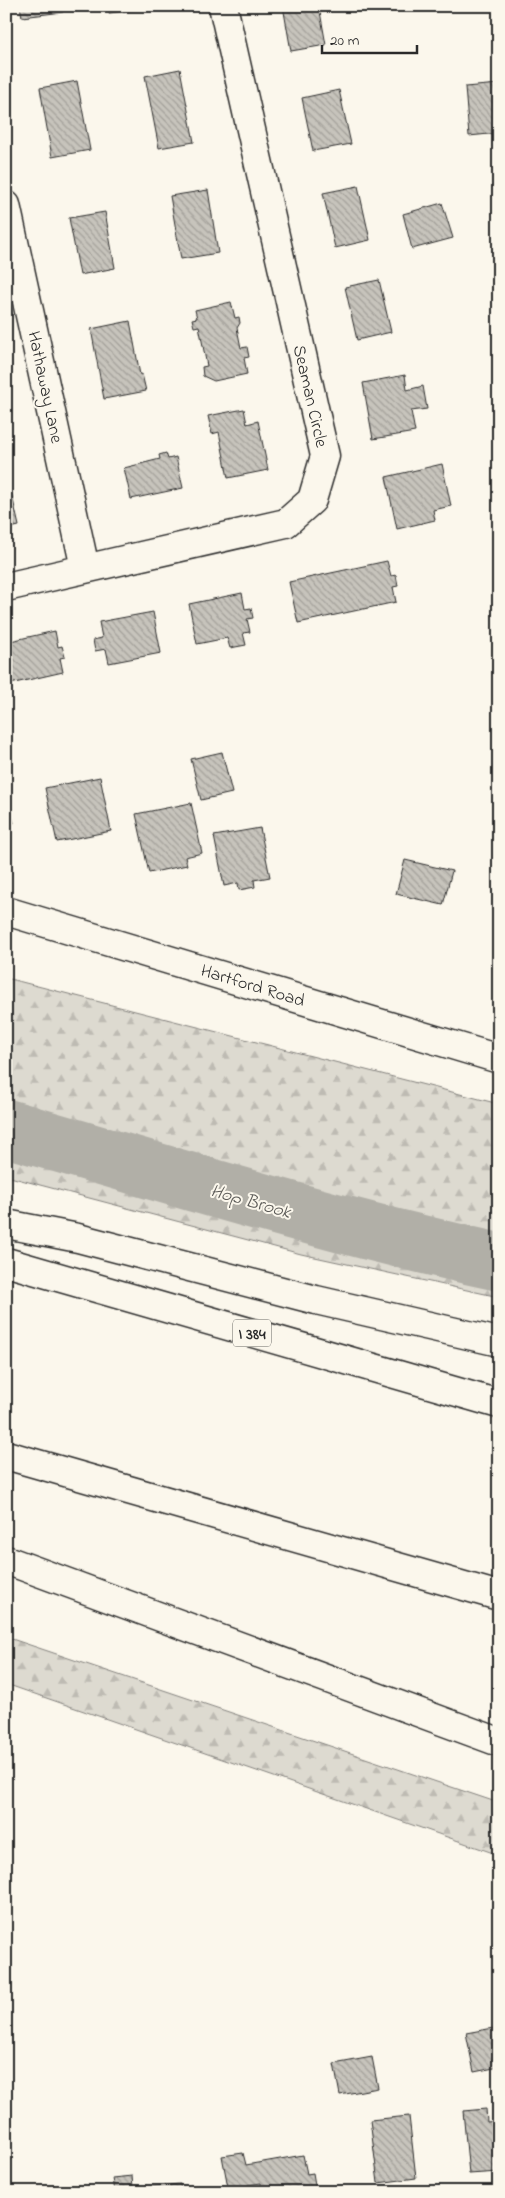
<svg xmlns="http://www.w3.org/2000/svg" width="505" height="2198" font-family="'Indie Flower',sans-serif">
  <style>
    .forest { fill: url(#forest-firs); stroke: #84827e }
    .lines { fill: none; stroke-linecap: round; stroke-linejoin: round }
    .river { stroke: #b1afa7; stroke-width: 58 }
    .building { fill: url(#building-back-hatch); stroke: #2b2b2b }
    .minor-casing { stroke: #2b2b2b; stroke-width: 31 }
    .secondary-casing { stroke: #2b2b2b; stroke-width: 31 }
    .motorway-casing { stroke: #2b2b2b; stroke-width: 31 }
    .minor { stroke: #fbf7ec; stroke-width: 28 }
    .secondary { stroke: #fbf7ec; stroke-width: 28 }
    .motorway { stroke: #fbf7ec; stroke-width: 28 }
    .labels { text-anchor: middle; stroke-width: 4; stroke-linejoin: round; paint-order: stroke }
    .shield { fill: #fbf7ec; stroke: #696865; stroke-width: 1 }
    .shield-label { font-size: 16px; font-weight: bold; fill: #2b2b2b }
    .street-label { font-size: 18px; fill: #2b2b2b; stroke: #fbf7ec }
    .water-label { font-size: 19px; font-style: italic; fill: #5a5956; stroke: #fbf7ec }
  </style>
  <defs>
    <pattern id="forest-firs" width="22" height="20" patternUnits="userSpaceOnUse" patternTransform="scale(1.25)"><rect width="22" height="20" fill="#dddad0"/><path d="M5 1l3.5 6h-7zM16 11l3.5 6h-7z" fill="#bebbb3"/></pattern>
    <pattern id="building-back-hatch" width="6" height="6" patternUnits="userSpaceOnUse" patternTransform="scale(1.25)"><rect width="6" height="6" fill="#c7c4bc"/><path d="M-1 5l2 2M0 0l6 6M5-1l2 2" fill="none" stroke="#a29f99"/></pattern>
  </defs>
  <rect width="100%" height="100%" fill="#fbf7ec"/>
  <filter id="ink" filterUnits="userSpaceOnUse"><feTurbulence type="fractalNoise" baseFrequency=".02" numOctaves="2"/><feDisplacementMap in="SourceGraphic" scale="10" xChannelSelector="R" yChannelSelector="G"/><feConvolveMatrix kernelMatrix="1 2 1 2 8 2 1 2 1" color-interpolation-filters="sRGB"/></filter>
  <g filter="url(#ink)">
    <path class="forest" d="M6 978 499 1104V1297L301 1254 6 1176Z
      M6 1637 499 1803V1855L6 1684Z"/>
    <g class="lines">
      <path class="river" d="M6 1128C170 1175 332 1226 499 1262"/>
    </g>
    <path class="building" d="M20 6H62L63 12 22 17Z
      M108 6H161V7L109 13Z
      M283 6H319L326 45 291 51Z
      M180 69 194 142 159 148 145 76Z
      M77 81 90 150 52 157 40 88Z
      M499 84V133L469 136 465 87Z
      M339 90 351 144 313 151 302 98Z
      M358 186 370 240 335 248 323 193Z
      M208 190 218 253 181 259 170 196Z
      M442 203 453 238 412 249 403 214Z
      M105 212 115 268 80 275 69 218Z
      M499 261V286L493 262Z
      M379 280 391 332 357 340 345 287Z
      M231 302 235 318 239 317 240 323 237 328 241 348 247 347 249 357 244 358 247 374 214 381 203 376 202 367 207 366 199 326 194 327 192 319 197 318 195 310Z
      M130 321 140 375 142 374 146 391 104 399 91 329Z
      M405 375 407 390 423 386 427 409 411 411 415 432 373 439 363 383Z
      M244 409 247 424 258 421 268 470 228 478 219 432 212 434 208 416Z
      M166 453 168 459 176 457 183 488 131 499 124 468 160 459 159 455Z
      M442 464 451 506 433 510 435 520 397 529 386 477Z
      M11 491 19 526 6 529V492Z
      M387 561 391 576 396 575 398 586 393 587 396 602 298 623 289 582Z
      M242 593 245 609 251 608 253 618 247 619 250 632 243 633 246 645 230 648 227 638 197 644 189 604Z
      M153 612 161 653 109 663 106 649 95 651 93 640 102 638 99 622Z
      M55 631 58 647 62 646 65 657 60 658 63 672 6 685V642Z
      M222 752 232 793 201 800 191 759Z
      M100 777 111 831 57 842 45 788Z
      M6 795 14 823 6 825Z
      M191 803 202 853 185 857 187 865 149 873 136 814Z
      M260 828 270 877 254 880 255 887 239 890 238 883 224 886 214 836Z
      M405 860 452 871 443 905 396 894Z
      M499 2027V2067L474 2072 466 2033Z
      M372 2057 378 2088 340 2095 334 2064Z
      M486 2109 487 2122 499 2121V2172L469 2174 463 2111Z
      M409 2116 416 2178 378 2183 370 2120Z
      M243 2153 246 2165 303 2155 307 2174 313 2173 316 2191 262 2192 261 2183 248 2185 246 2191 229 2192 222 2156Z
      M132 2176 133 2188 180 2184 181 2192H114L112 2178Z"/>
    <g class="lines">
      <g class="minor-casing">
        <path id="minor" d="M6 205 85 568
          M6 587 286 523 312 500 325 456 223 6"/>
      </g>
      <g class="secondary-casing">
        <path id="secondary" d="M6 911 499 1059"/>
      </g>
      <g class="motorway-casing">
        <path id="motorway" d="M6 1224 78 1238 316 1300 499 1342
          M6 1262 499 1404
          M6 1455 499 1596
          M6 1560 499 1742"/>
      </g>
      <use href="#minor" class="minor"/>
      <use href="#secondary" class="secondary"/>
      <use href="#motorway" class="motorway"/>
    </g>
  </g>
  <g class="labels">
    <rect class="shield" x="233" y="1319.5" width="38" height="27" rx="4"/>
    <g class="shield-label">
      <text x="252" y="1339">I 384</text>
    </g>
    <g class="street-label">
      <text transform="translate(46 387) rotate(78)" y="6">Hathaway Lane</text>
      <text transform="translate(311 396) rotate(77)" y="6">Seaman Circle</text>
      <text transform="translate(253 985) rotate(17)" y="6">Hartford Road</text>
    </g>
    <g class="water-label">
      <text transform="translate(251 1200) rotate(16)" y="7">Hop Brook</text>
    </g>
  </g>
  <rect width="505" height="2198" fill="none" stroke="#fbf7ec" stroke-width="25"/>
  <rect x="12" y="12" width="480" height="2173" fill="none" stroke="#2b2b2b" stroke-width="2" filter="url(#ink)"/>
  <path d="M322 45v8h95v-8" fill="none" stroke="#2b2b2b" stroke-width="2.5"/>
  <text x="330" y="45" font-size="15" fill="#2b2b2b" stroke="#fbf7ec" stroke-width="4" paint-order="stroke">20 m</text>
</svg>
